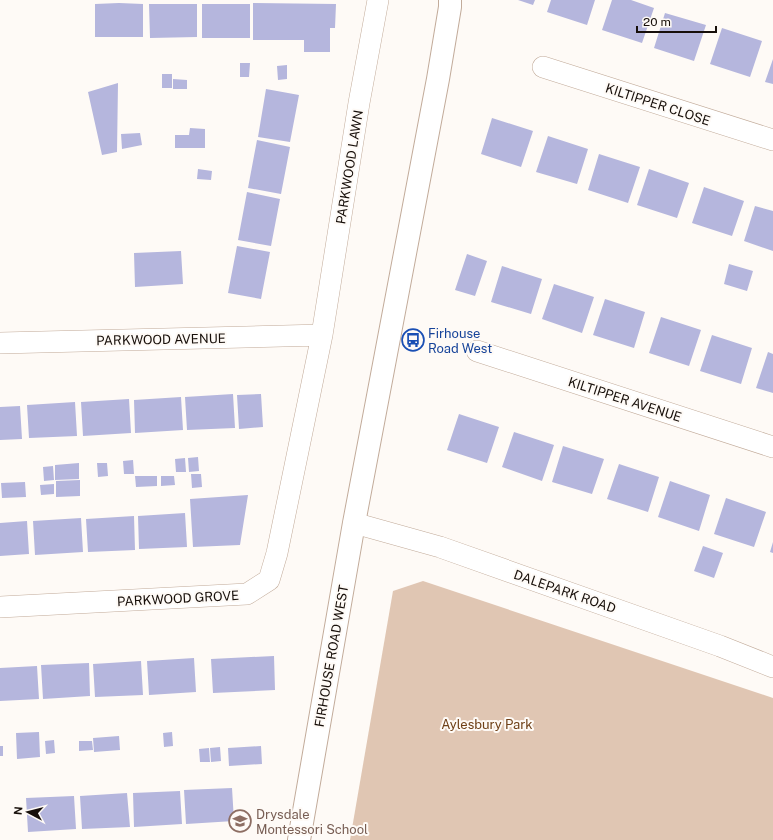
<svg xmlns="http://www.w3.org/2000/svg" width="773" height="840" font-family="'Public Sans',sans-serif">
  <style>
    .green { fill: #e0c6b3 }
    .building { fill: #b5b6dd }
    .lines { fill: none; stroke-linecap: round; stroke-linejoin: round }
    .street-casing { stroke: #c2ab9a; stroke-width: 22 }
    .secondary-casing { stroke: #c2ab9a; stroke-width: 24 }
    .street { stroke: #fff; stroke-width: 21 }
    .secondary { stroke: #fff; stroke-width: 22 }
    .labels { text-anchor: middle; stroke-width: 4; stroke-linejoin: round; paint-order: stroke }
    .street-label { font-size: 13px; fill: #170f0a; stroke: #fefaf6 }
    .transit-label { font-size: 13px; fill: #164399; stroke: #fefaf6; text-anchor: start }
    .park-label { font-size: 13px; fill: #6f4017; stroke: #fefaf6 }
    .education-label { font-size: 13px; fill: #785e54; stroke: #fefaf6; text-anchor: start }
  </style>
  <rect width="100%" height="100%" fill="#fefaf6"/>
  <path class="green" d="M423 581 773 698V840H350L393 591Z"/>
  <path class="building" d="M518 0H535L533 5Z
    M551 0H595L587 25 547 12Z
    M612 0H631L654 8 642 43 602 30Z
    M119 3 143 4V37H95V4Z
    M253 3 336 4 335 28H330V52H304V40H253Z
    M149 4H197V37L150 38Z
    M202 4H250V38H202Z
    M665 13 706 25 694 61 654 48Z
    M722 28 762 41 750 77 710 64Z
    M773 59V84L765 82Z
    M240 63H250L249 77H240Z
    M287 65V79L278 80 277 66Z
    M162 74H172V88H162Z
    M173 79 187 80V89H173Z
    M118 83 117 152 102 155 88 92Z
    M266 89 299 95 290 142 258 137Z
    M492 118 533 131 521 167 481 154Z
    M190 128 205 129V148H175V135H189Z
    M140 133 142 145 122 149 121 134Z
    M548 136 588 149 577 184 536 172Z
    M257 140 290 147 281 194 248 188Z
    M599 154 640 167 628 203 588 190Z
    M198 169 212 171 211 180 197 179Z
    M649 169 689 183 677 218 637 205Z
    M704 187 744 201 732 236 692 223Z
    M247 192 280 199 271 246 238 240Z
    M755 206 773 211V251L744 241Z
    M237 246 270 252 261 299 228 293Z
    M181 251 183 284 135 287 134 253Z
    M467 254 487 261 475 296 455 290Z
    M729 264 753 271 747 291 724 284Z
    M502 266 542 279 531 314 491 302Z
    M554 284 594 297 582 333 542 319Z
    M605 299 645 312 634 348 593 335Z
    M661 317 701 330 689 366 649 353Z
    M712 335 752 348 741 384 700 371Z
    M768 352 773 354V393L756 388Z
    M233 394 235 428 187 430 185 397Z
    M261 394 263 427 239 429 237 395Z
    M181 397 183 430 135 433 134 400Z
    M129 399 131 433 83 436 81 402Z
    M75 402 77 436 29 438 27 405Z
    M20 406 22 439 0 440V407Z
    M459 414 499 427 487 463 447 450Z
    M514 432 554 445 542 481 502 467Z
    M563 446 604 459 592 494 552 482Z
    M198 457 199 471 189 472 188 458Z
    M185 458 186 472H176L175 459Z
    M133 460 134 474H124L123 461Z
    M79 463V479L55 480V465Z
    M97 463H107L108 476 98 477Z
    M619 464 659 477 648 512 607 499Z
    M53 466 54 480 44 481 43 467Z
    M191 474H201L202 487 192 488Z
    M135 476H157V486L136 487Z
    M161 476H174L175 485 161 486Z
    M80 480V496L56 497V481Z
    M670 481 710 495 699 531 658 517Z
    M25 482 26 497 2 498 1 483Z
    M54 484V494L41 495 40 485Z
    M248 495 240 545 193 547 190 499Z
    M726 498 766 512 754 547 714 534Z
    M185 513 187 547 139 549 138 516Z
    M134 516 135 550 88 552 86 519Z
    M81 518 83 552 35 555 33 521Z
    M27 521 29 554 0 556V523Z
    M773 542V553L770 552Z
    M703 546 723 553 714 578 694 571Z
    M274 656 275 690 213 693 211 659Z
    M194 658 196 692 149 695 147 661Z
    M141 661 143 695 95 697 93 664Z
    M89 663 90 696 43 699 41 665Z
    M37 666 39 699 0 701V668Z
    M39 732 40 757 17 759 16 733Z
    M172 732 173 746 164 747 163 733Z
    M119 736 120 750 94 752 93 738Z
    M54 740 55 753 46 754 45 741Z
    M79 741H92L93 750 79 751Z
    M0 746H3V756H0Z
    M261 746 262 764 229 766 228 748Z
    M220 747 221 761 211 762 210 748Z
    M209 748 210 762H200L199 749Z
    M232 788 234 821 186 824 184 790Z
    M180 791 182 824 134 827 133 793Z
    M127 793 130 827 82 829 80 796Z
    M74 796 76 829 28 832 26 798Z"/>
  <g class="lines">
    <g class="street-casing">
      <path id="street" d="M543 67 773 140
        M0 343 322 335
        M477 351 773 447
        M354 523 440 547 720 646 773 667
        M0 607 247 594 269 580 277 553 322 335 359 103 378 0"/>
    </g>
    <g class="secondary-casing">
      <path id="secondary" d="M299 840 354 523 438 79 450 7V0"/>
    </g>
    <use href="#street" class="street"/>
    <use href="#secondary" class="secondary"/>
  </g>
  <defs>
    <g id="bus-ring" transform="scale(1.15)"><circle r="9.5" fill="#fefaf6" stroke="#1a4fb4" stroke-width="1.5"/><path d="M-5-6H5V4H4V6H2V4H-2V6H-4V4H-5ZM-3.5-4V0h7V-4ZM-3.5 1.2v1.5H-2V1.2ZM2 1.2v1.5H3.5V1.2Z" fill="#1a4fb4"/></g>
    <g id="school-ring" transform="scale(1.15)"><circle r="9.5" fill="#fefaf6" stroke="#8d6e63" stroke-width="1.5"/><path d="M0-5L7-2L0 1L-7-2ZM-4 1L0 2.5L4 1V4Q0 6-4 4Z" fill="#8d6e63"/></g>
  </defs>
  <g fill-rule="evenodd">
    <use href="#bus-ring" x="413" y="340"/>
    <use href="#school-ring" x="240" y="821"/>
  </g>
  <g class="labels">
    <g class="street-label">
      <text transform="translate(658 104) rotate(18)" y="5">KILTIPPER CLOSE</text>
      <text transform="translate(349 167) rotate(-81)" y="5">PARKWOOD LAWN</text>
      <text transform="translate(161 339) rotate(-1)" y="5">PARKWOOD AVENUE</text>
      <text transform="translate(625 399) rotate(18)" y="5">KILTIPPER AVENUE</text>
      <text transform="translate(565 591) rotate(19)" y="5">DALEPARK ROAD</text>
      <text transform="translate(178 598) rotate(-3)" y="5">PARKWOOD GROVE</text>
      <text transform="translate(331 656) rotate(-80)" y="5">FIRHOUSE ROAD WEST</text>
    </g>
    <g class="transit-label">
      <text x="428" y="338">Firhouse<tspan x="428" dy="15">Road West</tspan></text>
    </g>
    <g class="park-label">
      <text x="487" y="729">Aylesbury Park</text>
    </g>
    <g class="education-label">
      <text x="256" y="819">Drysdale<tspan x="256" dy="15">Montessori School</tspan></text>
    </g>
  </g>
  <g transform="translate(28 812) rotate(277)" stroke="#fefaf6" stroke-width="3" paint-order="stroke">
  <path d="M0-3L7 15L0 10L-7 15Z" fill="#170f0a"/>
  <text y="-6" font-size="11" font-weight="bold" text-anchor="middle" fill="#170f0a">N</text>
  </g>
  <path d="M637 26v6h79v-6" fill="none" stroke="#170f0a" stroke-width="2"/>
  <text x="643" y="26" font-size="12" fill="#170f0a" stroke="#fefaf6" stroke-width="3" paint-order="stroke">20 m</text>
</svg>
